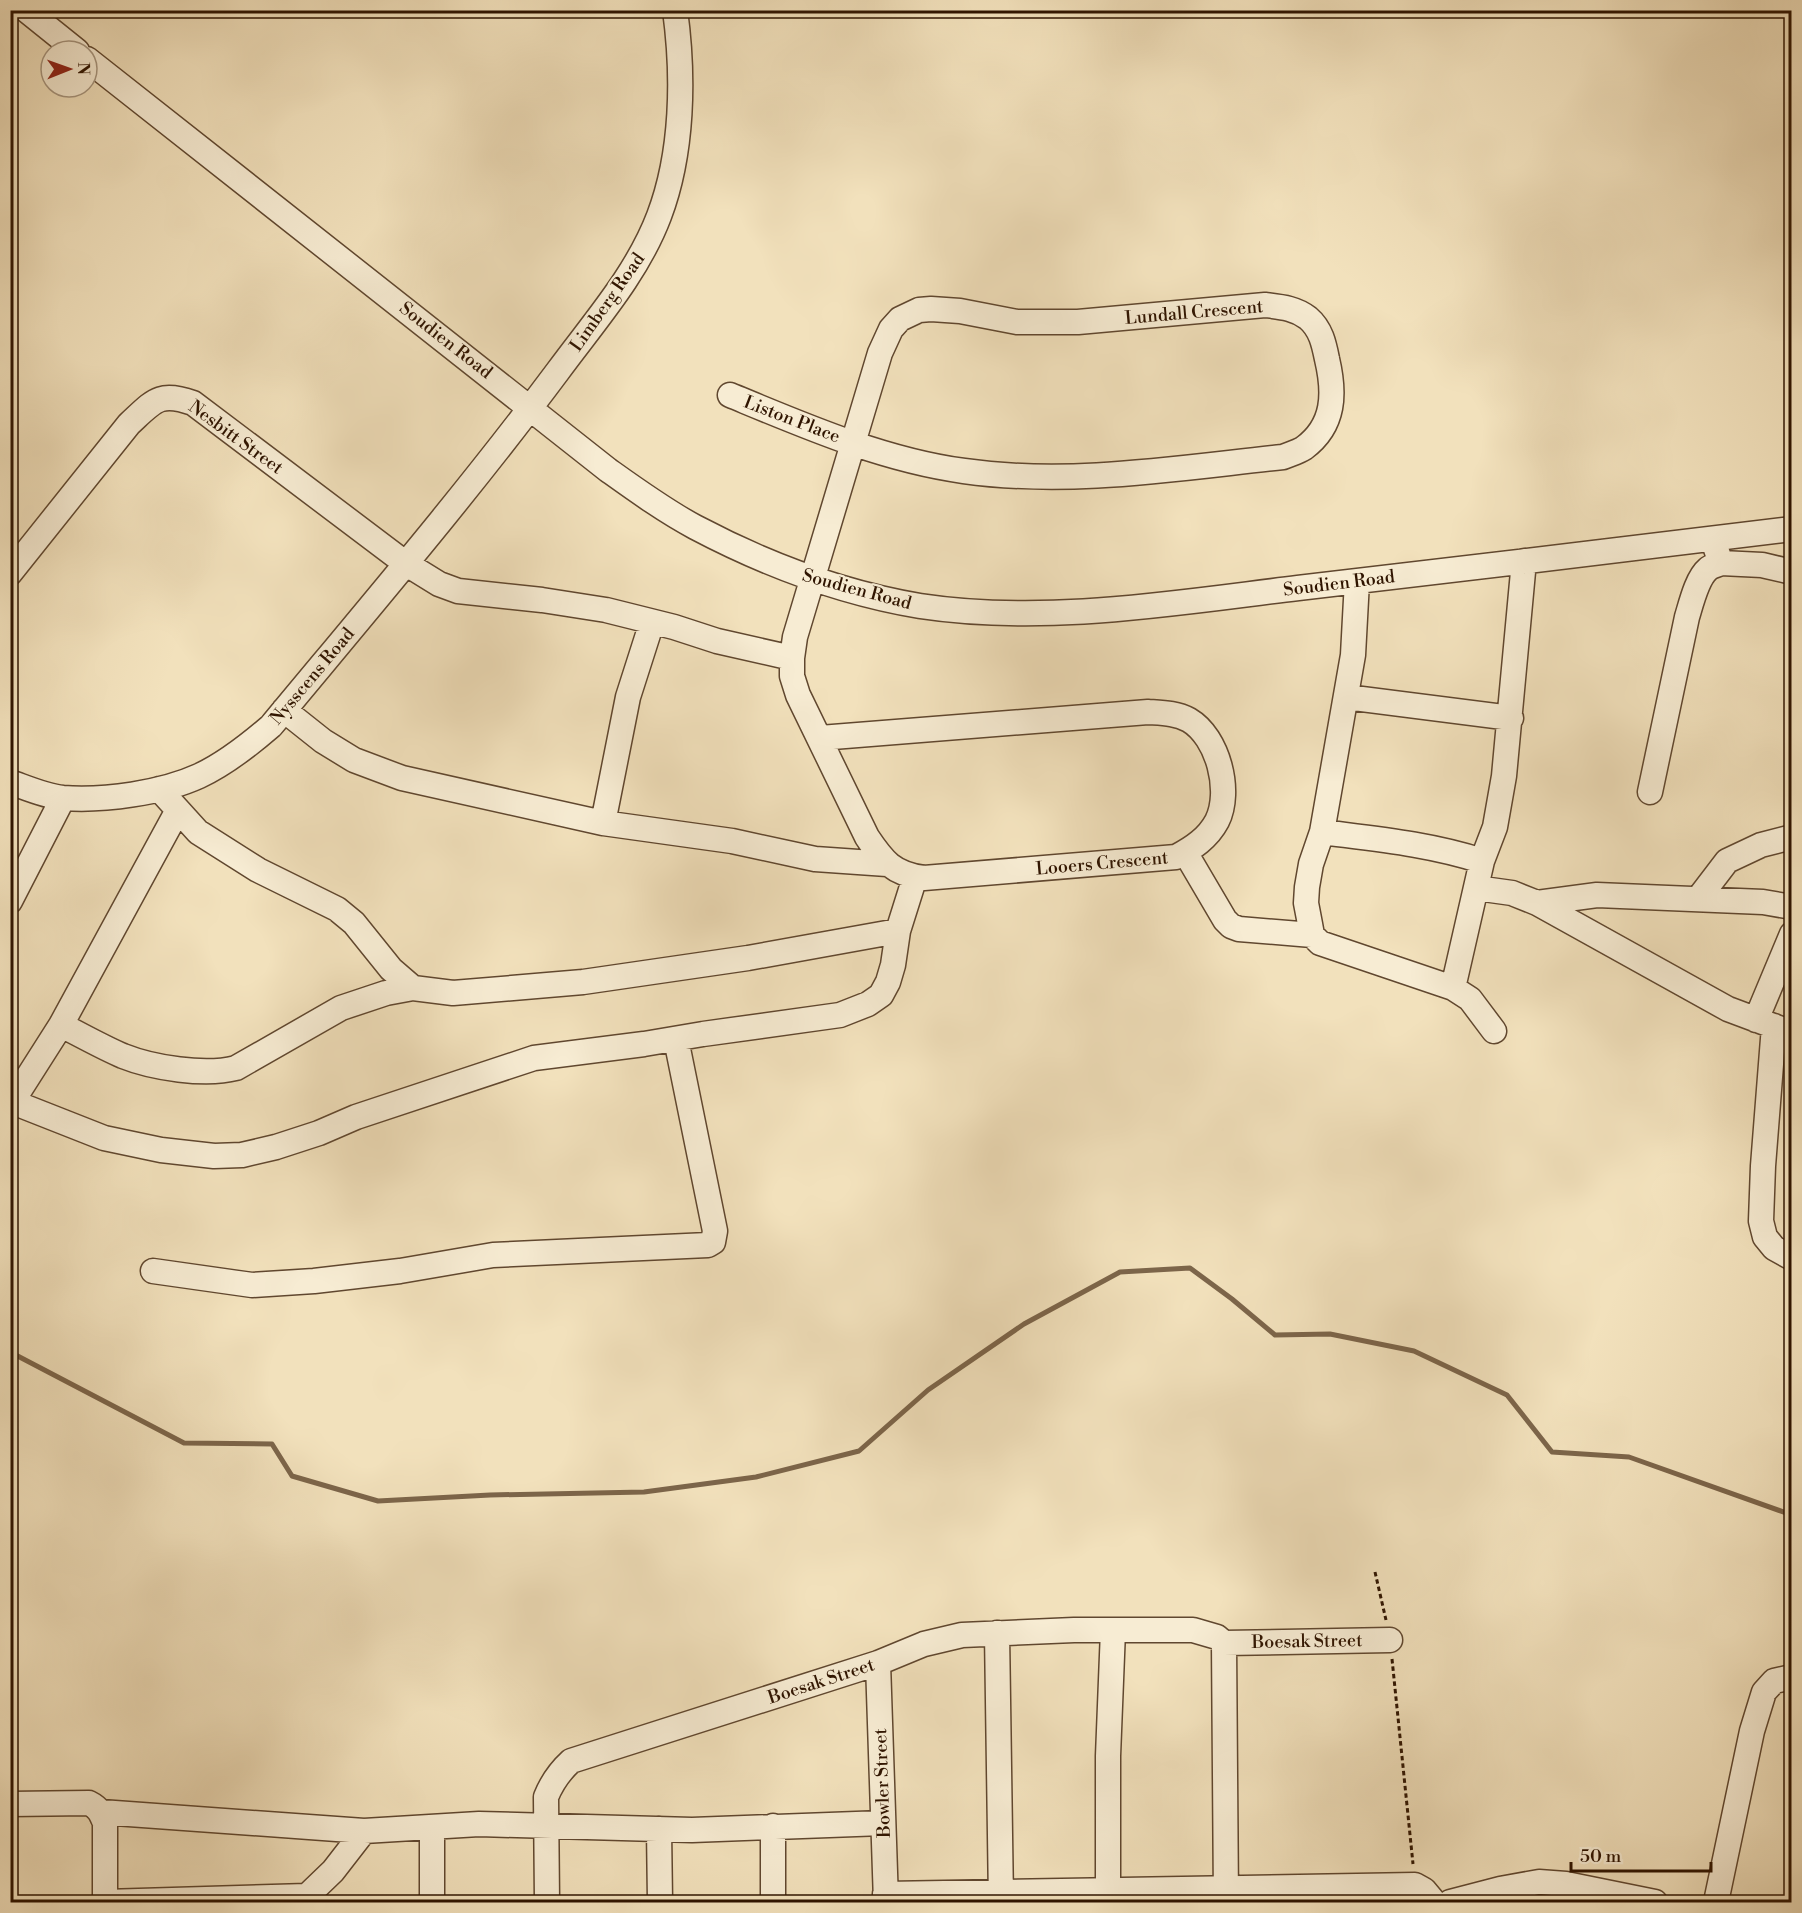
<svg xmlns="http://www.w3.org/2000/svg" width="1802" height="1913" font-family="'Libre Bodoni',serif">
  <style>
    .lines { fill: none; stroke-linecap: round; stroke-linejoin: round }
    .stream { stroke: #7c654a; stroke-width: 5 }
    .minor-casing { stroke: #60472f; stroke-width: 27 }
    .path { stroke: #2f1400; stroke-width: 3; stroke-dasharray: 4.5 3; stroke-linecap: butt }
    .minor { stroke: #f7ecd3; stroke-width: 24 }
    .labels { text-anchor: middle; stroke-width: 4.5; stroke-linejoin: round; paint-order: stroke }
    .street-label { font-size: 18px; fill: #2f1400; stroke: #f7ecd3 }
  </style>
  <rect width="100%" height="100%" fill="#f2e1bc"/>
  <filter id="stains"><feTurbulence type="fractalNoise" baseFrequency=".00333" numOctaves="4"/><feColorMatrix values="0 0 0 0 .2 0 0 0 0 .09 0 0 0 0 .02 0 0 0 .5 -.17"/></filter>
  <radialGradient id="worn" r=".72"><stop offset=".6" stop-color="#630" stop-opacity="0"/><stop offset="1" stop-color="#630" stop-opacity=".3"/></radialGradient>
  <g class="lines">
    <path class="stream" d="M10 1352 184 1443 272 1444 292 1476 378 1501 490 1495 644 1492 756 1477 859 1451 928 1390 1024 1324 1120 1272 1190 1268 1232 1299 1275 1335 1330 1334 1414 1351 1507 1395 1552 1452 1629 1457 1792 1515"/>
    <g class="minor-casing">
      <path id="minor" d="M26 10 77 51
        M87 59 608 470C636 490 665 511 695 527 765 564 842 593 920 606 1045 625 1174 603 1298 588 1463 569 1627 549 1792 529
        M730 395C805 426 883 460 964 471 1070 486 1178 468 1283 457 1290 454 1298 452 1304 448 1335 425 1335 393 1327 359 1324 344 1321 329 1308 318 1295 308 1281 307 1265 305L1078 322H1017L960 311 931 309 919 310 900 319 891 329 880 353 795 637 792 658V676L798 695 867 837C883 861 893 874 924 878L1176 857C1193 848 1208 838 1217 821 1232 791 1218 737 1189 720 1176 713 1163 713 1148 712L820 738
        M1716 549 1721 563 1762 565 1792 572
        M10 573 129 424C154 401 159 391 193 403L405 563 439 584 458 591 542 600 606 610 674 627 717 641 792 658
        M1357 581 1353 655 1322 832 1311 864 1307 887 1306 903 1310 924 1312 935 1320 943 1453 988 1470 999 1494 1031
        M1346 697 1511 718
        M284 710 323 741 354 760 402 778 603 823 732 841 815 859 887 864
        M10 782C27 788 45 796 63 798 104 801 162 793 199 776 225 764 249 745 271 726 368 609 467 493 558 371 594 322 637 274 659 216 683 153 684 76 675 10
        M159 789 198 832 258 870 337 909 354 923 391 969 413 988 453 993 583 982 748 958 898 931
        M1650 792 1687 617C1691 604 1697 578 1708 569 1711 566 1717 565 1721 563
        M603 823 628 697 652 622
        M1322 832C1376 839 1430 844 1482 861
        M1185 852 1225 920 1231 926 1239 929 1312 935
        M1476 888 1512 893 1537 903 1728 1009 1792 1033
        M1698 899 1727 861 1761 845 1792 837
        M10 901 63 798
        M1537 903 1597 895 1763 902 1792 907
        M1453 988 1482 861 1495 827 1504 776 1524 561
        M1756 1020 1792 934
        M61 1025C81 1035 102 1047 123 1056 153 1068 205 1076 236 1068L341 1008 386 993 413 988
        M1774 1026 1763 1166 1761 1221 1765 1237 1774 1248 1792 1258
        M10 1101 104 1138 161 1150 214 1156 242 1155 276 1147 319 1133 356 1117 534 1058 644 1044 703 1034 840 1015 868 1004 881 995 888 982 893 965 898 931 915 877
        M12 1102 61 1025 178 810
        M153 1271 252 1285 314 1281 400 1271 493 1255 708 1245 713 1242 715 1231 676 1039
        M997 1633 1001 1902
        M1224 1643 1226 1902
        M878 1663 886 1902
        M10 1804 89 1803C99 1808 101 1813 105 1823V1902
        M101 1812 364 1831 479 1824 692 1830 883 1823
        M432 1827V1902
        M659 1829 660 1902
        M885 1894 1415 1885 1424 1890 1434 1902
        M105 1902 307 1896 333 1871 364 1831
        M547 1902 546 1797C552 1782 559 1772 571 1761L878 1663 924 1644 962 1635 985 1634 1074 1630H1193L1217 1637 1224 1643 1390 1640
        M773 1902V1826
        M1108 1902V1756L1113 1630
        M1450 1902 1500 1889 1539 1882 1566 1884 1655 1902
        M1716 1902 1752 1731 1764 1692 1774 1681 1792 1677"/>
    </g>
    <path class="path" d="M1375 1572 1386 1620
      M1392 1659 1413 1864"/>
    <use href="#minor" class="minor"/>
  </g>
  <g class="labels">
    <g class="street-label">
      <text transform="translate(607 302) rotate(-55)" y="6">Limberg Road</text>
      <text transform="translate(1194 312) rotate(-5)" y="6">Lundall Crescent</text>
      <text transform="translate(446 340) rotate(38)" y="6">Soudien Road</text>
      <text transform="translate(792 419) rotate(21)" y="6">Liston Place</text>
      <text transform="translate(236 437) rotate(36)" y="6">Nesbitt Street</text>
      <text transform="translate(1339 583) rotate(-7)" y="6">Soudien Road</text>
      <text transform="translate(857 589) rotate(15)" y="6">Soudien Road</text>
      <text transform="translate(312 676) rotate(-50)" y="6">Nysscens Road</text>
      <text transform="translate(1102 863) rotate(-5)" y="6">Looers Crescent</text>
      <text transform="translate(1307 1641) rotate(-1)" y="6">Boesak Street</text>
      <text transform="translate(821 1681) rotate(-18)" y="6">Boesak Street</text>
      <text transform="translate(882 1783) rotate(-92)" y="6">Bowler Street</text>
    </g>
  </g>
  <rect width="1802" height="1913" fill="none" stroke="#f2e1bc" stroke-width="36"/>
  <rect x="12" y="12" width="1778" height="1889" fill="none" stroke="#2f1400" stroke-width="3"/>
  <rect x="18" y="18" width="1766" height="1877" fill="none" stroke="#2f1400" stroke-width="1.5"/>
  <g transform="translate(69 69) rotate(89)"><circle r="28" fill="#f7ecd3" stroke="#a7967f" stroke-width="1.5"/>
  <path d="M0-4.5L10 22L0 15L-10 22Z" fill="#8f2418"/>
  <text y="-9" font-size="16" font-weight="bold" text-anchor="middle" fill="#2f1400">N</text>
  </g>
  <path d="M1571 1862v9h140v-9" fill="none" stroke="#2f1400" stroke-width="3"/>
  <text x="1580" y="1862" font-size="18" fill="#2f1400" stroke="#f7ecd3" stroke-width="4.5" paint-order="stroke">50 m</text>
  <rect width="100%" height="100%" filter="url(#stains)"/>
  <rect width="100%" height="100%" fill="url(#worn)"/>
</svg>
